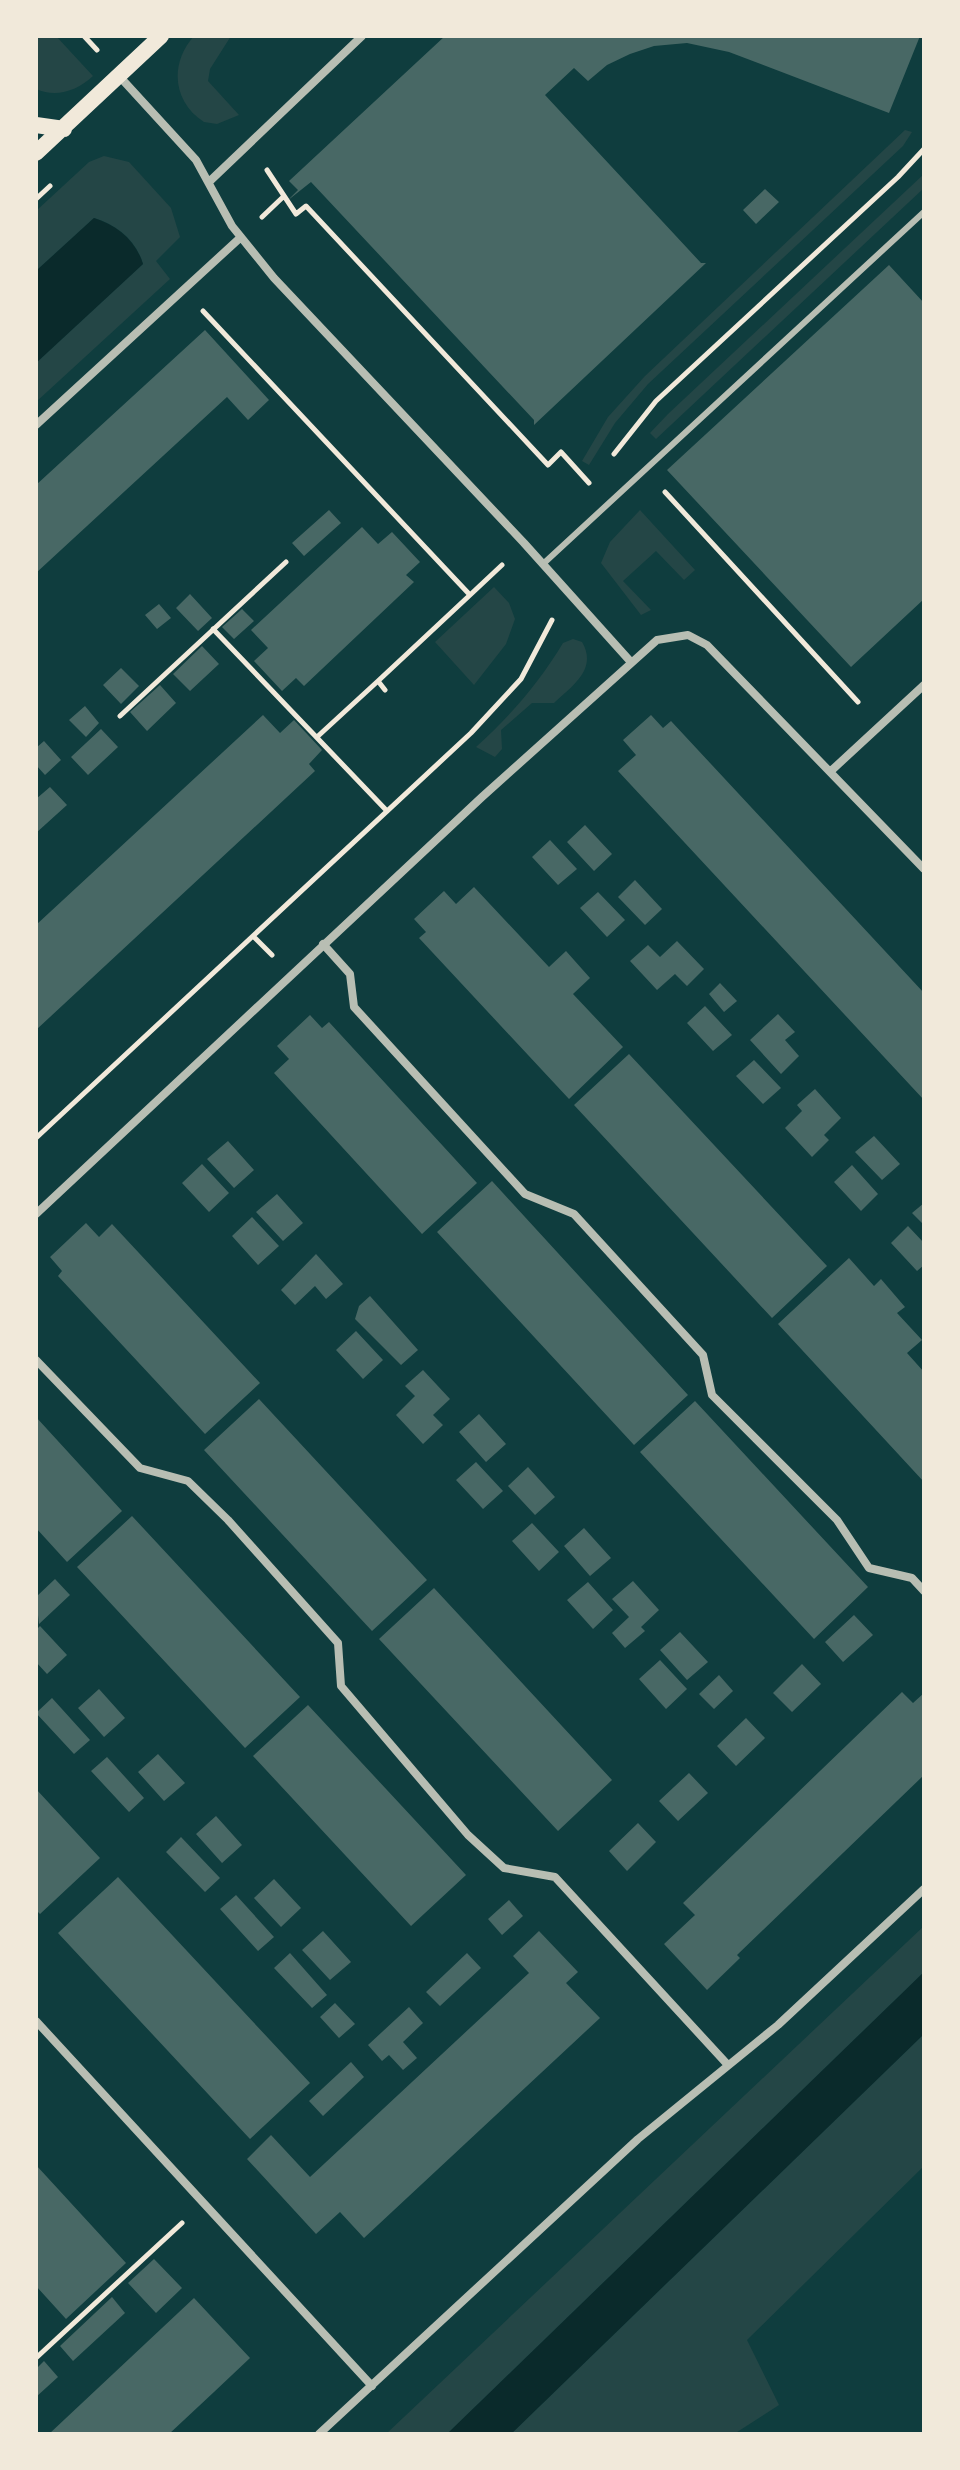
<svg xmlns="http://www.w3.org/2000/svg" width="960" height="2470" font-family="'Fira Sans',sans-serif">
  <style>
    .green { fill: #244646 }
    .water { fill: #0a2a2b }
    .building { fill: #486865 }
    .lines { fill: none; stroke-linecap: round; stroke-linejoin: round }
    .path { stroke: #f1e9da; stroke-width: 5 }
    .service { stroke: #b8beb3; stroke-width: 6 }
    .minor { stroke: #b8beb3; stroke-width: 8 }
    .secondary { stroke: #f1e9da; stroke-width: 16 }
  </style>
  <rect width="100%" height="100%" fill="#0f3d3e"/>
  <path class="green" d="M36 36H56L93 76C77 91 56 98 36 89Z
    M194 36H231L210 69 208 81 239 115 217 124 204 122C173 102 169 64 194 36Z
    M905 130 912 132 903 146 648 384 615 423 589 465 582 461 608 417 645 376Z
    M104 156 129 162 171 208 180 237 156 261 170 279 36 402V363L143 264C136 240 117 225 94 218L36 271V211L89 162Z
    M924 174V188L656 439 650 433 668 414Z
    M640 510 695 570 684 580 656 551 623 581 651 610 641 615 601 563 610 542Z
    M494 587 509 603 515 619 506 644 474 685 435 642Z
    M573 639 582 642C598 669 572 686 554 703H532L501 730 502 749 495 757 476 747C511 715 539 683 563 643Z
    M924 1926V1972L447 2434H386Z
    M924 2034V2166L747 2340 779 2405 734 2434H511Z"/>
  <path class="water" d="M94 218C117 225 136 241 143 264L36 363V271Z
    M924 1972V2034L511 2434H447Z"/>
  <path class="building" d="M445 36H920L889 113 729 52 687 43 654 46 630 54 607 65 588 81 574 68 545 95 701 263H706L534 425V420L311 182 287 201 298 190 289 181Z
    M765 189 779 202 756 224 743 210Z
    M889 265 924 303V599L851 667 667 470Z
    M205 330 269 400 248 420 227 397 36 573V485Z
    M329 510 341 523 304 556 292 543Z
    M362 527 378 544 392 532 420 562 406 575 414 582 304 686 296 678 282 691 254 661 268 648 251 630Z
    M190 594 212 618 198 631 176 608Z
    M159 604 171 618 157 629 145 615Z
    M242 609 254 621 234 639 222 627Z
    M202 646 219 664 190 691 173 674Z
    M121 668 139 686 121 704 103 685Z
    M160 685 176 703 147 731 130 712Z
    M85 706 99 723 86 737 69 720Z
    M263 715 280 733 294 720 322 750 309 764 315 771 36 1030V925Z
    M651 715 663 728 671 721 924 993V1100L618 771 636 755 623 740Z
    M101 729 118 747 88 775 71 757Z
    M44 741 61 760 45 775 36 765V748Z
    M50 787 67 805 36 833V799Z
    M585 825 612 854 594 871 567 842Z
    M550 840 577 869 558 885 532 857Z
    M635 880 662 909 645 925 618 897Z
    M474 887 549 967 566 951 590 978 573 994 623 1047 569 1099 419 938 426 932 414 919 444 891 456 904Z
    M598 892 625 920 607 937 580 908Z
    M677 941 704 969 687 986 675 974 657 990 630 961 648 945 660 957Z
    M720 983 737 1001 724 1012 709 994Z
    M705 1006 732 1035 713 1051 687 1023Z
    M778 1014 795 1032 785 1040 799 1056 781 1074 750 1040Z
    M310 1015 322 1028 329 1022 477 1183 422 1234 274 1073 289 1059 277 1046Z
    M629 1054 827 1266 772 1318 574 1105Z
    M754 1060 781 1088 763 1104 736 1076Z
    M815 1089 841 1118 824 1135 829 1140 812 1157 785 1128 802 1111 797 1105Z
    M874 1136 900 1164 882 1180 855 1152Z
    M228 1141 254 1170 234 1188 207 1159Z
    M202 1164 229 1193 209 1212 182 1183Z
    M852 1165 878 1194 861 1211 834 1182Z
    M492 1181 688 1395 634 1445 437 1232Z
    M277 1194 303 1223 283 1241 256 1212Z
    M924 1203V1225L912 1213Z
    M252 1217 279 1246 258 1265 232 1236Z
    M86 1223 99 1237 112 1224 260 1383 205 1434 58 1276 62 1271 50 1257Z
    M908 1226 924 1243V1265L917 1271 891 1243Z
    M316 1254 343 1284 326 1299 315 1286 295 1305 281 1290Z
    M849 1258 874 1286 881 1279 905 1307 897 1313 922 1340 907 1353 924 1372V1482L778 1324Z
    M370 1296 418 1350 401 1365 355 1319 359 1306Z
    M356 1331 383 1360 363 1379 336 1350Z
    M423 1370 450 1399 433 1415 443 1425 423 1444 396 1415 415 1396 405 1386Z
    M259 1399 427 1580 372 1631 204 1450Z
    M695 1401 868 1587 814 1639 640 1452Z
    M479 1414 506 1444 486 1462 459 1432Z
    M36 1417 122 1511 67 1562 36 1528Z
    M476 1462 503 1491 483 1509 456 1480Z
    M528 1467 555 1497 535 1515 508 1486Z
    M132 1516 300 1697 245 1748 77 1567Z
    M532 1523 559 1552 539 1571 512 1541Z
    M584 1528 611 1558 590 1576 564 1546Z
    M55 1579 70 1595 39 1624 36 1597Z
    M633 1581 659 1610 641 1627 645 1631 625 1648 612 1633 629 1617 612 1599Z
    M588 1582 613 1610 593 1629 567 1600Z
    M434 1588 612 1780 558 1831 379 1639Z
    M854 1615 873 1635 843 1662 825 1642Z
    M40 1626 67 1655 47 1674 36 1662V1630Z
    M680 1632 708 1662 687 1680 660 1650Z
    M660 1660 687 1689 666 1709 639 1679Z
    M802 1664 821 1684 792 1712 773 1693Z
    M719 1675 733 1691 714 1709 699 1694Z
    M99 1689 125 1718 104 1737 78 1708Z
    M902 1692 913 1703 924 1693V1775L737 1955 740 1958 707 1990 664 1944 695 1915 683 1903Z
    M52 1698 90 1740 74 1754 36 1713Z
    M308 1705 466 1875 411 1926 253 1756Z
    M746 1718 765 1738 736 1766 717 1746Z
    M158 1754 185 1783 164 1801 138 1772Z
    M107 1757 144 1798 129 1812 91 1771Z
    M689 1773 708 1793 678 1821 659 1801Z
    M36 1789 100 1858 40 1914 36 1910Z
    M216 1816 242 1845 222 1863 196 1834Z
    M638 1823 656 1842 627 1871 609 1851Z
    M181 1837 220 1878 205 1892 166 1852Z
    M118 1877 310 2083 250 2139 58 1933Z
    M274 1879 301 1908 281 1927 254 1898Z
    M236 1895 274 1937 258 1951 220 1909Z
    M509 1900 523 1916 502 1935 488 1919Z
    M323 1931 351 1962 330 1980 302 1950Z
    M539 1931 578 1972 566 1983 600 2018 364 2238 340 2212 316 2234 247 2159 271 2135 310 2177 529 1973 513 1956Z
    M290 1953 327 1995 312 2008 274 1968Z
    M467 1953 481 1968 440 2006 426 1992Z
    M335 2003 355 2024 339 2038 320 2017Z
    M409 2007 423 2023 403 2042 417 2058 403 2070 389 2055 382 2061 368 2045Z
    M351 2062 364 2077 323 2116 309 2101Z
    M36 2165 126 2263 66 2319 36 2286Z
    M154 2259 182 2288 156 2313 128 2283Z
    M112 2297 125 2313 73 2361 60 2346Z
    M194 2298 250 2358 214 2392 169 2434H49Z
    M44 2361 58 2377 36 2397V2369Z"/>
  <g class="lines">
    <path class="path" d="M84 36 97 50
      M267 170 296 214 306 206 548 465 561 452 589 483
      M36 199 50 186
      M262 217 283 197
      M203 311 470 595 502 565
      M614 454 656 401 898 177 924 149
      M665 492 858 702
      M213 629 387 811
      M385 690 378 681 470 595
      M120 716 286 562
      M317 737 378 681
      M253 936 272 955
      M36 1138 471 733 521 679 552 620
      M36 2358 182 2223"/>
    <path class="service" d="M543 564 924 212"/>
    <path class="minor" d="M120 77 196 160 232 226 274 278 524 543 630 661
      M210 181 362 36
      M36 425 241 237
      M832 770 924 685
      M323 944 350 974 354 1007 525 1194 574 1214 703 1355 712 1395 837 1520 869 1568 912 1578 924 1591
      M36 1214 482 797 657 640 688 635 707 645 924 869
      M36 1360 140 1468 188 1481 228 1520 338 1643 341 1686 468 1835 504 1868 555 1877 727 2064
      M36 2021 372 2386
      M319 2434 638 2139 778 2025 924 1889"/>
    <path class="secondary" d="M36 125 64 129
      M36 153 161 36"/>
  </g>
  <rect width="960" height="2470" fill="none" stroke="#f1e9da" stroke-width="76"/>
</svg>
